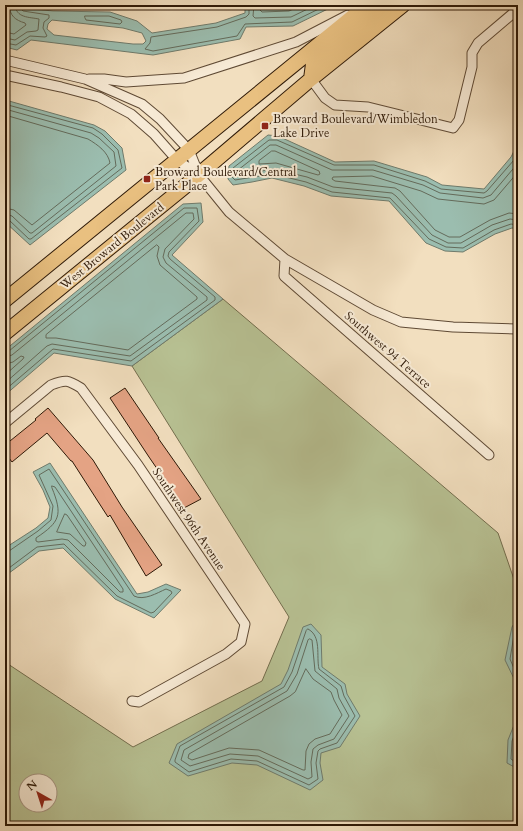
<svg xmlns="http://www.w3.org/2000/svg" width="523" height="831" font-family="Cardo,serif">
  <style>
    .green { fill: #b8c294; stroke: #736e4e; fill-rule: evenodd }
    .water { fill: #9bbdaf; stroke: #6f7b6c; fill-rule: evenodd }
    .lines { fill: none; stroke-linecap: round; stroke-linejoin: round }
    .shore { stroke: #646b5b; stroke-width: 1 }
    .building { fill: #e4a384; stroke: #2e1907 }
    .minor-casing { stroke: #5f4a35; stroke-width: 11 }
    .primary-casing { stroke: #2e1907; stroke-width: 16 }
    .minor { stroke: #f7ead5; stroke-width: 9 }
    .primary { stroke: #e9c080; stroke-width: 14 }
    .poi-dot { fill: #8f2418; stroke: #f7ead5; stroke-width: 1.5 }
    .labels { text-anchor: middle; stroke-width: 4; stroke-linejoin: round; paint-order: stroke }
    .poi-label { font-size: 12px; fill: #2e1907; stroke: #f7ead5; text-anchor: start }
    .street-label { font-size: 12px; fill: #2e1907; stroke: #f7ead5 }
  </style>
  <rect width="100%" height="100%" fill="#f2dfbf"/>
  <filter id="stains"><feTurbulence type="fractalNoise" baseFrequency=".005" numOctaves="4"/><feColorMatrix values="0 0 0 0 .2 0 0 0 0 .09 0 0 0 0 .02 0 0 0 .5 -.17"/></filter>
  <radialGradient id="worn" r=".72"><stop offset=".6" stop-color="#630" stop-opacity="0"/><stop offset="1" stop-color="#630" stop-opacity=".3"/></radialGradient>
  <path class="green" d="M223 299 498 533 518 591V826H5V662L133 747 262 681 289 617 132 366ZM26 781H50V805H26Z"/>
  <path class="water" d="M5 5H17L33 9 53 11 110 12 137 21 152 33 216 23 245 13V5H336L293 26 246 27 240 39 153 55 31 40 17 50 5 47ZM52 20 123 28 142 33 146 41 143 44H133L54 35 47 29 48 24Z
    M5 93 9 101 94 125 105 131 122 148 126 170 30 245 5 222Z
    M268 135 278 136 335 162 374 161 427 177 442 185 484 189 511 157 518 143V229L512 228 495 234 463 252 445 251 426 243 389 201 331 196 304 186 272 178 252 182 233 185 228 179 229 166Z
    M201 203 203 222 172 255 223 299 132 366 54 353 5 395V350L183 204Z
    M50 463 137 594 148 592 166 584 181 590 154 618 115 599 63 548 39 551 5 576V548L36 528 48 518 50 507 43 490 33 472Z
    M518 617V687L505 660 512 627Z
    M311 624 321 635 322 667 345 684 347 694 360 716 340 747 321 753 320 763 323 780 310 790 257 765 232 763 188 776 169 763 177 744 281 684 288 670 303 627Z
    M518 715V769L507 763 508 740Z"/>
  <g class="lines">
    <path class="shore" d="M249 5V14L246 17 217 27 151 37 150 43 145 49 153 51 237 36 245 24 292 22 327 5
      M254 5 253 16 255 18 291 17 316 5
      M260 5V10L262 12 289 11 302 5
      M85 16H109L121 20 122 22 120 24 86 20 85 18Z
      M5 32 14 34 26 25 25 23C15 20 10 16 9 5
      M5 38 15 40 27 32 36 31 38 30 39 19C29 17 16 18 15 5
      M5 43 16 45 30 36 45 37 47 36 43 28 44 22 49 18V15L23 11 21 9 20 5
      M5 102 8 105 93 128 102 134 118 150 122 168 31 239H29L9 220 5 219
      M5 109 91 133 99 138 114 152 116 166 32 233H30L12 216 5 214
      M5 115 88 139C98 145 108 152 110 163L32 225 14 210 5 208
      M272 151H275L319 171 320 174 318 175 276 163 259 164V161Z
      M518 152 514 160 487 191 484 193 441 189 425 181 374 165H334L277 140H269L233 168 232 177 235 180 273 174 306 182 332 192 390 198 429 239 446 247 463 248 494 230 511 224 518 225
      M518 163 491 195 483 198 440 193 423 185 373 170H332L276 145H270L238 170 237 173 240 175 273 169 307 177 333 187 392 193 396 196 432 235 448 243H461L492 225 510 219 518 220
      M518 172 494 200 484 204 438 199 421 191 372 176 333 177 332 179 335 181 395 188 400 191 435 230 449 237H460L490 220 509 213 518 214
      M157 245 159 247 157 256 160 265 197 297V299L128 350 56 338H46V335Z
      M5 352 9 351 184 208H197L199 221 169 252 168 256 170 259 215 297V300L131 361 53 349 5 390
      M5 357 12 355 186 213H193L194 219 165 249 163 257 166 263 207 297V300L130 356 52 344 47 346 5 383
      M5 364 13 362 21 356 24 357 23 359 5 375
      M52 486 55 487 123 589V592H120L68 540 62 539 38 542 36 541V538C60 522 63 515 52 488Z
      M65 514 67 515 86 543 85 546H83L70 534 57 532Z
      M5 551H9L38 531 51 520 53 506 39 475 49 469 134 596C144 601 157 593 166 589L171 591 172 593 154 612 151 613 117 596 64 544 37 547 5 571
      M518 625 515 629 510 659 518 678
      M308 629C322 636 316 656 319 669L341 686 344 696 355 716 337 743 320 749 318 751 316 763 318 779 309 785 257 761 231 759 189 772 175 762V760L180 746 284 687 292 672 306 631Z
      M310 639 312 640 315 671 337 689 339 698 349 716 334 739 318 745 313 749 311 762 312 777 308 779 258 756 230 754 190 766 181 760 184 750 287 691 297 674 308 640Z
      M306 669 313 679 331 692 334 700 342 715 330 734 315 739 309 744 306 751 305 770H303L259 750 229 748 192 760 188 758 189 754 290 696 295 692Z
      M518 726 512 741 511 759 518 764"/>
  </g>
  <path class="building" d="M125 388 159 438H158L201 499 184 508 149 457 110 398Z
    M48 408 93 460 122 507 162 565 146 576 110 515 108 517 72 461H71L47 433 12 462 5 453V445L36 420 35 419Z"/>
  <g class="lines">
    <g class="minor-casing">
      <path id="minor" d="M5 60 85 79 142 104 160 119 189 150 199 175 229 212 285 259 373 310 401 322 453 327 518 329
        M5 75 61 87 99 97 131 114 154 134 177 160 199 175
        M89 79H104L126 82 184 78 296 42 348 15
        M311 79 325 98 335 105 368 107 453 128 459 120 472 67V53L478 43 518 9
        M285 259 284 276 489 455
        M5 423 51 385C66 379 68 380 81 388L138 465 245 624 241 642 226 654 139 702 132 701"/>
    </g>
    <g class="primary-casing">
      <path id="primary" d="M311 79 313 64 383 5
        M5 300 367 5
        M5 333 183 188 311 79 403 5"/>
    </g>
    <use href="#minor" class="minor"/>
    <use href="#primary" class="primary"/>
  </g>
  <g class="poi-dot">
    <rect x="261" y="122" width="8" height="8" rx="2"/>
    <rect x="143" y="175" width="8" height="8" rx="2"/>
  </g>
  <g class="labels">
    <g class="poi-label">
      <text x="273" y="123">Broward Boulevard/Wimbledon<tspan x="273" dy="14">Lake Drive</tspan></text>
      <text x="155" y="176">Broward Boulevard/Central<tspan x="155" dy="14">Park Place</tspan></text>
    </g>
    <g class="street-label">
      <text transform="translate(112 246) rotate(-39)" y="4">West Broward Boulevard</text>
      <text transform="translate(388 350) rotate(41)" y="4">Southwest 94 Terrace</text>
      <text transform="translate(189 519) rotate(56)" y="4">Southwest 96th Avenue</text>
    </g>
  </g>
  <rect width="523" height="831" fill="none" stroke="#f2dfbf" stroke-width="20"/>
  <rect x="6" y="6" width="511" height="819" fill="none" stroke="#2e1907" stroke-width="2"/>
  <rect x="10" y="10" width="503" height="811" fill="none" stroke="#2e1907"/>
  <g transform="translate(38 793) rotate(321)"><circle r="19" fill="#f7ead5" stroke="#a79683"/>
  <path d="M0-3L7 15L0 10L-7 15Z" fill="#8f2418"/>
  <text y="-6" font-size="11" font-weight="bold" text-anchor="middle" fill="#2e1907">N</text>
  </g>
  <rect width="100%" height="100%" filter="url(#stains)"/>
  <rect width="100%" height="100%" fill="url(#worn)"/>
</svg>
